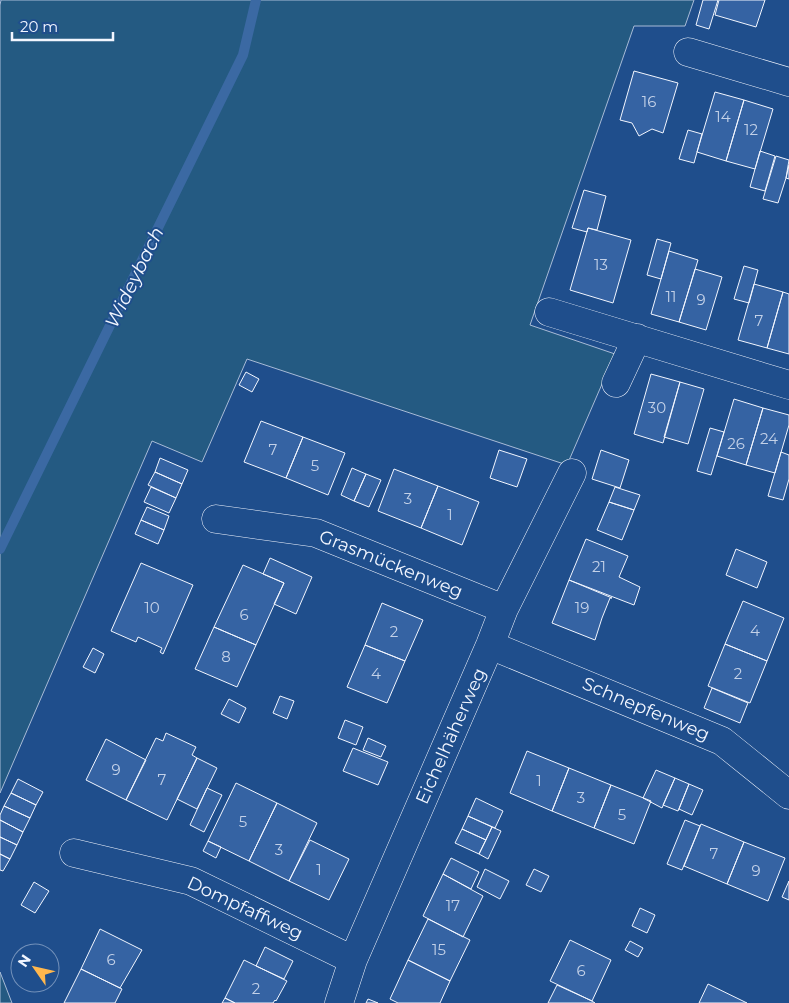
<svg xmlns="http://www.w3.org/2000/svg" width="789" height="1003" font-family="Montserrat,sans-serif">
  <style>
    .green { fill: #245a82; stroke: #a8bbd7 }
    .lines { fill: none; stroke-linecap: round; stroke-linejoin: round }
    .stream { stroke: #3b69a3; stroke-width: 10 }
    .building { fill: #3563a3; stroke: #f2f6ff }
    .minor-casing { stroke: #f2f6ff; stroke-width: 29 }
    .minor { stroke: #1f4e8c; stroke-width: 28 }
    .labels { text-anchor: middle; stroke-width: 4; stroke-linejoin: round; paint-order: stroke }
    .number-label { font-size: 15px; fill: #c3d1e8 }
    .street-label { font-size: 18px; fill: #f2f6ff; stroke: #1f4e8c }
    .water-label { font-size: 19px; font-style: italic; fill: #f2f6ff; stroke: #1f4e8c }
  </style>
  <rect width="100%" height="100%" fill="#1f4e8c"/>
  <path class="green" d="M1 0H694L685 26H634L530 325 615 354 567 465 247 359 202 462 152 441 0 793V5Z
    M0 972 12 1003H0Z"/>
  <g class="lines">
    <path class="stream" d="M0 549 243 55 256 0"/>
  </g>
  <path class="building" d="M703 0H718L709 29 696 25Z
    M719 0H765L756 27 715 15Z
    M634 71 678 83 663 133 652 129 639 136 632 123 620 120Z
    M715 92 744 100 726 161 697 152Z
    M744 100 773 109 755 169 726 161Z
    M688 130 702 134 694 163 679 159Z
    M760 151 775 156 765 191 750 187Z
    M776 156 789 160 786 178 778 203 763 199Z
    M789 165V179L786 178Z
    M584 190 606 196 597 230 588 228 587 232 572 228Z
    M588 228 631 240 613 303 570 290Z
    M657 239 671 243 661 279 647 275Z
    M669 251 698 260 679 322 651 314Z
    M744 266 758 270 749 303 734 299Z
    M695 269 722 277 706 330 679 322Z
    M754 284 783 292 767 348 738 340Z
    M783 292 789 294V354L767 348Z
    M246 372 259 379 252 392 239 385Z
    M651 374 680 382 663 443 634 434Z
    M680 382 704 389 688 444 664 437Z
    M734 399 763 408 746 465 717 456Z
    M763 408 789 415V425L775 473 746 465Z
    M261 421 303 437 286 478 244 462Z
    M710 428 724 432 711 475 697 471Z
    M303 437 345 453 328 495 286 478Z
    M499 450 527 459 517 487 490 478Z
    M601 450 629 460 620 488 592 479Z
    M781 452 789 455V479L783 500 768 496Z
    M160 458 188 470 182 484 155 472Z
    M352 468 366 474 354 501 341 495Z
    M394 469 438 486 421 528 378 511Z
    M155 472 182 484 176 498 148 485Z
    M366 474 381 480 369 507 354 501Z
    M438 486 479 502 462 545 421 528Z
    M151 487 176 498 169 513 144 502Z
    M615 487 640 495 634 510 609 502Z
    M609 502 634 510 622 540 597 530Z
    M147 507 169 516 164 530 141 520Z
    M141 520 164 530 158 544 135 534Z
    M586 539 628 556 619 577 640 587 634 605 569 580Z
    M736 549 767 562 757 588 726 575Z
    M270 558 312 577 296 614 274 604 284 583 263 574Z
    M141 563 193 585 163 654 160 652 162 648 138 637 136 642 111 631Z
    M243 565 284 583 256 645 214 627Z
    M569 580 612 598H610L602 618 595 640 552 623Z
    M743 601 784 618 767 661 725 644Z
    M382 603 423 620 405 661 365 645Z
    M214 627 256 645 237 687 195 669Z
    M725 644 767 661 750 703 708 686Z
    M365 645 405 661 387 703 347 687Z
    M93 648 104 654 95 673 83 667Z
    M712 688 748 703 740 723 704 708Z
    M280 696 294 701 287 719 273 713Z
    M229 699 246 708 239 723 221 714Z
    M345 720 363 727 356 745 338 738Z
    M166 733 196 747 192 755 197 758 167 820 126 800 156 738 163 741Z
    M368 738 386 746 381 757 363 750Z
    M106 739 146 760 126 800 86 780Z
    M353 748 388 762 378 785 343 771Z
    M527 751 569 768 552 811 510 793Z
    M197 758 217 768 197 809 177 799Z
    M569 768 611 785 594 828 552 811Z
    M656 770 675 778 662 808 643 798Z
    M675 778 689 784 678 811 663 805Z
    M18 779 43 792 36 805 11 793Z
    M236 783 277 803 249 861 208 841Z
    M689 784 703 790 692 815 679 809Z
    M611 785 651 801 634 844 594 828Z
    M207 788 222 795 204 832 190 825Z
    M11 793 36 805 30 818 4 806Z
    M476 798 503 811 495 828 468 816Z
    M277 803 317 823 289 881 249 861Z
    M4 806 30 818 23 832 0 820V815Z
    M468 816 492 827 486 840 462 829Z
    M0 820 23 832 17 845 0 837Z
    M685 820 700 826 682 870 667 864Z
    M701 824 744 842 727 884 684 866Z
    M492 827 501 831 488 859 479 854Z
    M462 829 486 840 479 854 455 843Z
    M0 837 17 845 10 859 0 854Z
    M310 840 349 859 329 900 289 881Z
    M208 841 221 847 216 858 203 851Z
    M744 842 785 858 768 901 727 884Z
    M0 854 10 859 3 871 0 870Z
    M451 858 479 872 471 889 443 874Z
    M485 869 509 881 500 899 477 887Z
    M534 869 549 876 541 892 526 885Z
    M443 874 483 896 463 937 423 916Z
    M789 881V900L782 897Z
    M34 882 49 891 35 913 21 905Z
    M640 908 655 915 647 933 632 926Z
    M428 919 470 940 450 981 408 960Z
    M100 929 142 950 120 988 81 969Z
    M570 940 611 960 592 1001 550 981Z
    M630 941 643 948 638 957 625 950Z
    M265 947 293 961 284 979 256 966Z
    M244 960 287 981 276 1001 275 1000 273 1003H235L225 998Z
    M408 960 450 981 440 1003H398L390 999Z
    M81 969 122 989 115 1003H64Z
    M708 984 747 1003H699Z
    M557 985 592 1001 595 1003H548Z
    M225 998 235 1003H222Z
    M368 999 378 1003H366Z"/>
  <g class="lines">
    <g class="minor-casing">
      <path id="minor" d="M688 52 789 82
        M549 312 789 385
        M616 383 637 338
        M216 519 316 533 504 609
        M490 645 722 741 789 795
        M74 853 191 881 353 960
        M339 1003 353 960 490 645 504 609 572 473"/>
    </g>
    <use href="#minor" class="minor"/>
  </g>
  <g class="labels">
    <g class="number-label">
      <text x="649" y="107">16</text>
      <text x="723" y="122">14</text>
      <text x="751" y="135">12</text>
      <text x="601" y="270">13</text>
      <text x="671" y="302">11</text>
      <text x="701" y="305">9</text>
      <text x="759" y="326">7</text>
      <text x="657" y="413">30</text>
      <text x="769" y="444">24</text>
      <text x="736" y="449">26</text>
      <text x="273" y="455">7</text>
      <text x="315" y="471">5</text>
      <text x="408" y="504">3</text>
      <text x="450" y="520">1</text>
      <text x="599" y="572">21</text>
      <text x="152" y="613">10</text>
      <text x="582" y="613">19</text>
      <text x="244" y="620">6</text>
      <text x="755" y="636">4</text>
      <text x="394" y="637">2</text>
      <text x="226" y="662">8</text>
      <text x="376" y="679">4</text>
      <text x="738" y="679">2</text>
      <text x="116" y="775">9</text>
      <text x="162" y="785">7</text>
      <text x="539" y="786">1</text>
      <text x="581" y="803">3</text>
      <text x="622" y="820">5</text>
      <text x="243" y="827">5</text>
      <text x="279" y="855">3</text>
      <text x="714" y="859">7</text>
      <text x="319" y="875">1</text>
      <text x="756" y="876">9</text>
      <text x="453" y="911">17</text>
      <text x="439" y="955">15</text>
      <text x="111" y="965">6</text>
      <text x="581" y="976">6</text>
      <text x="256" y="994">2</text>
    </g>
    <g class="street-label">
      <text transform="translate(391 564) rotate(22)" y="6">Grasmückenweg</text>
      <text transform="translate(646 709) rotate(23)" y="6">Schnepfenweg</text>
      <text transform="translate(451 736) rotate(-66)" y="6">Eichelhäherweg</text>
      <text transform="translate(245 908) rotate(25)" y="6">Dompfaffweg</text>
    </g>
    <g class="water-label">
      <text transform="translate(134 277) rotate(-64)" y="7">Wideybach</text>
    </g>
  </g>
  <g transform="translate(35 968) rotate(304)"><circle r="24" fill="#1f4e8c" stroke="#7391ba"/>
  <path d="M0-4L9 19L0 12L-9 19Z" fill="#ffb74d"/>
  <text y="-8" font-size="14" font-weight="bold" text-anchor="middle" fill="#f2f6ff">N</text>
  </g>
  <path d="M12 32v8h101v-8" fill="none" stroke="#f2f6ff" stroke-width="2.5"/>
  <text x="20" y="32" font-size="15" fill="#f2f6ff" stroke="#1f4e8c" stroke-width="4" paint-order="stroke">20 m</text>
</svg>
